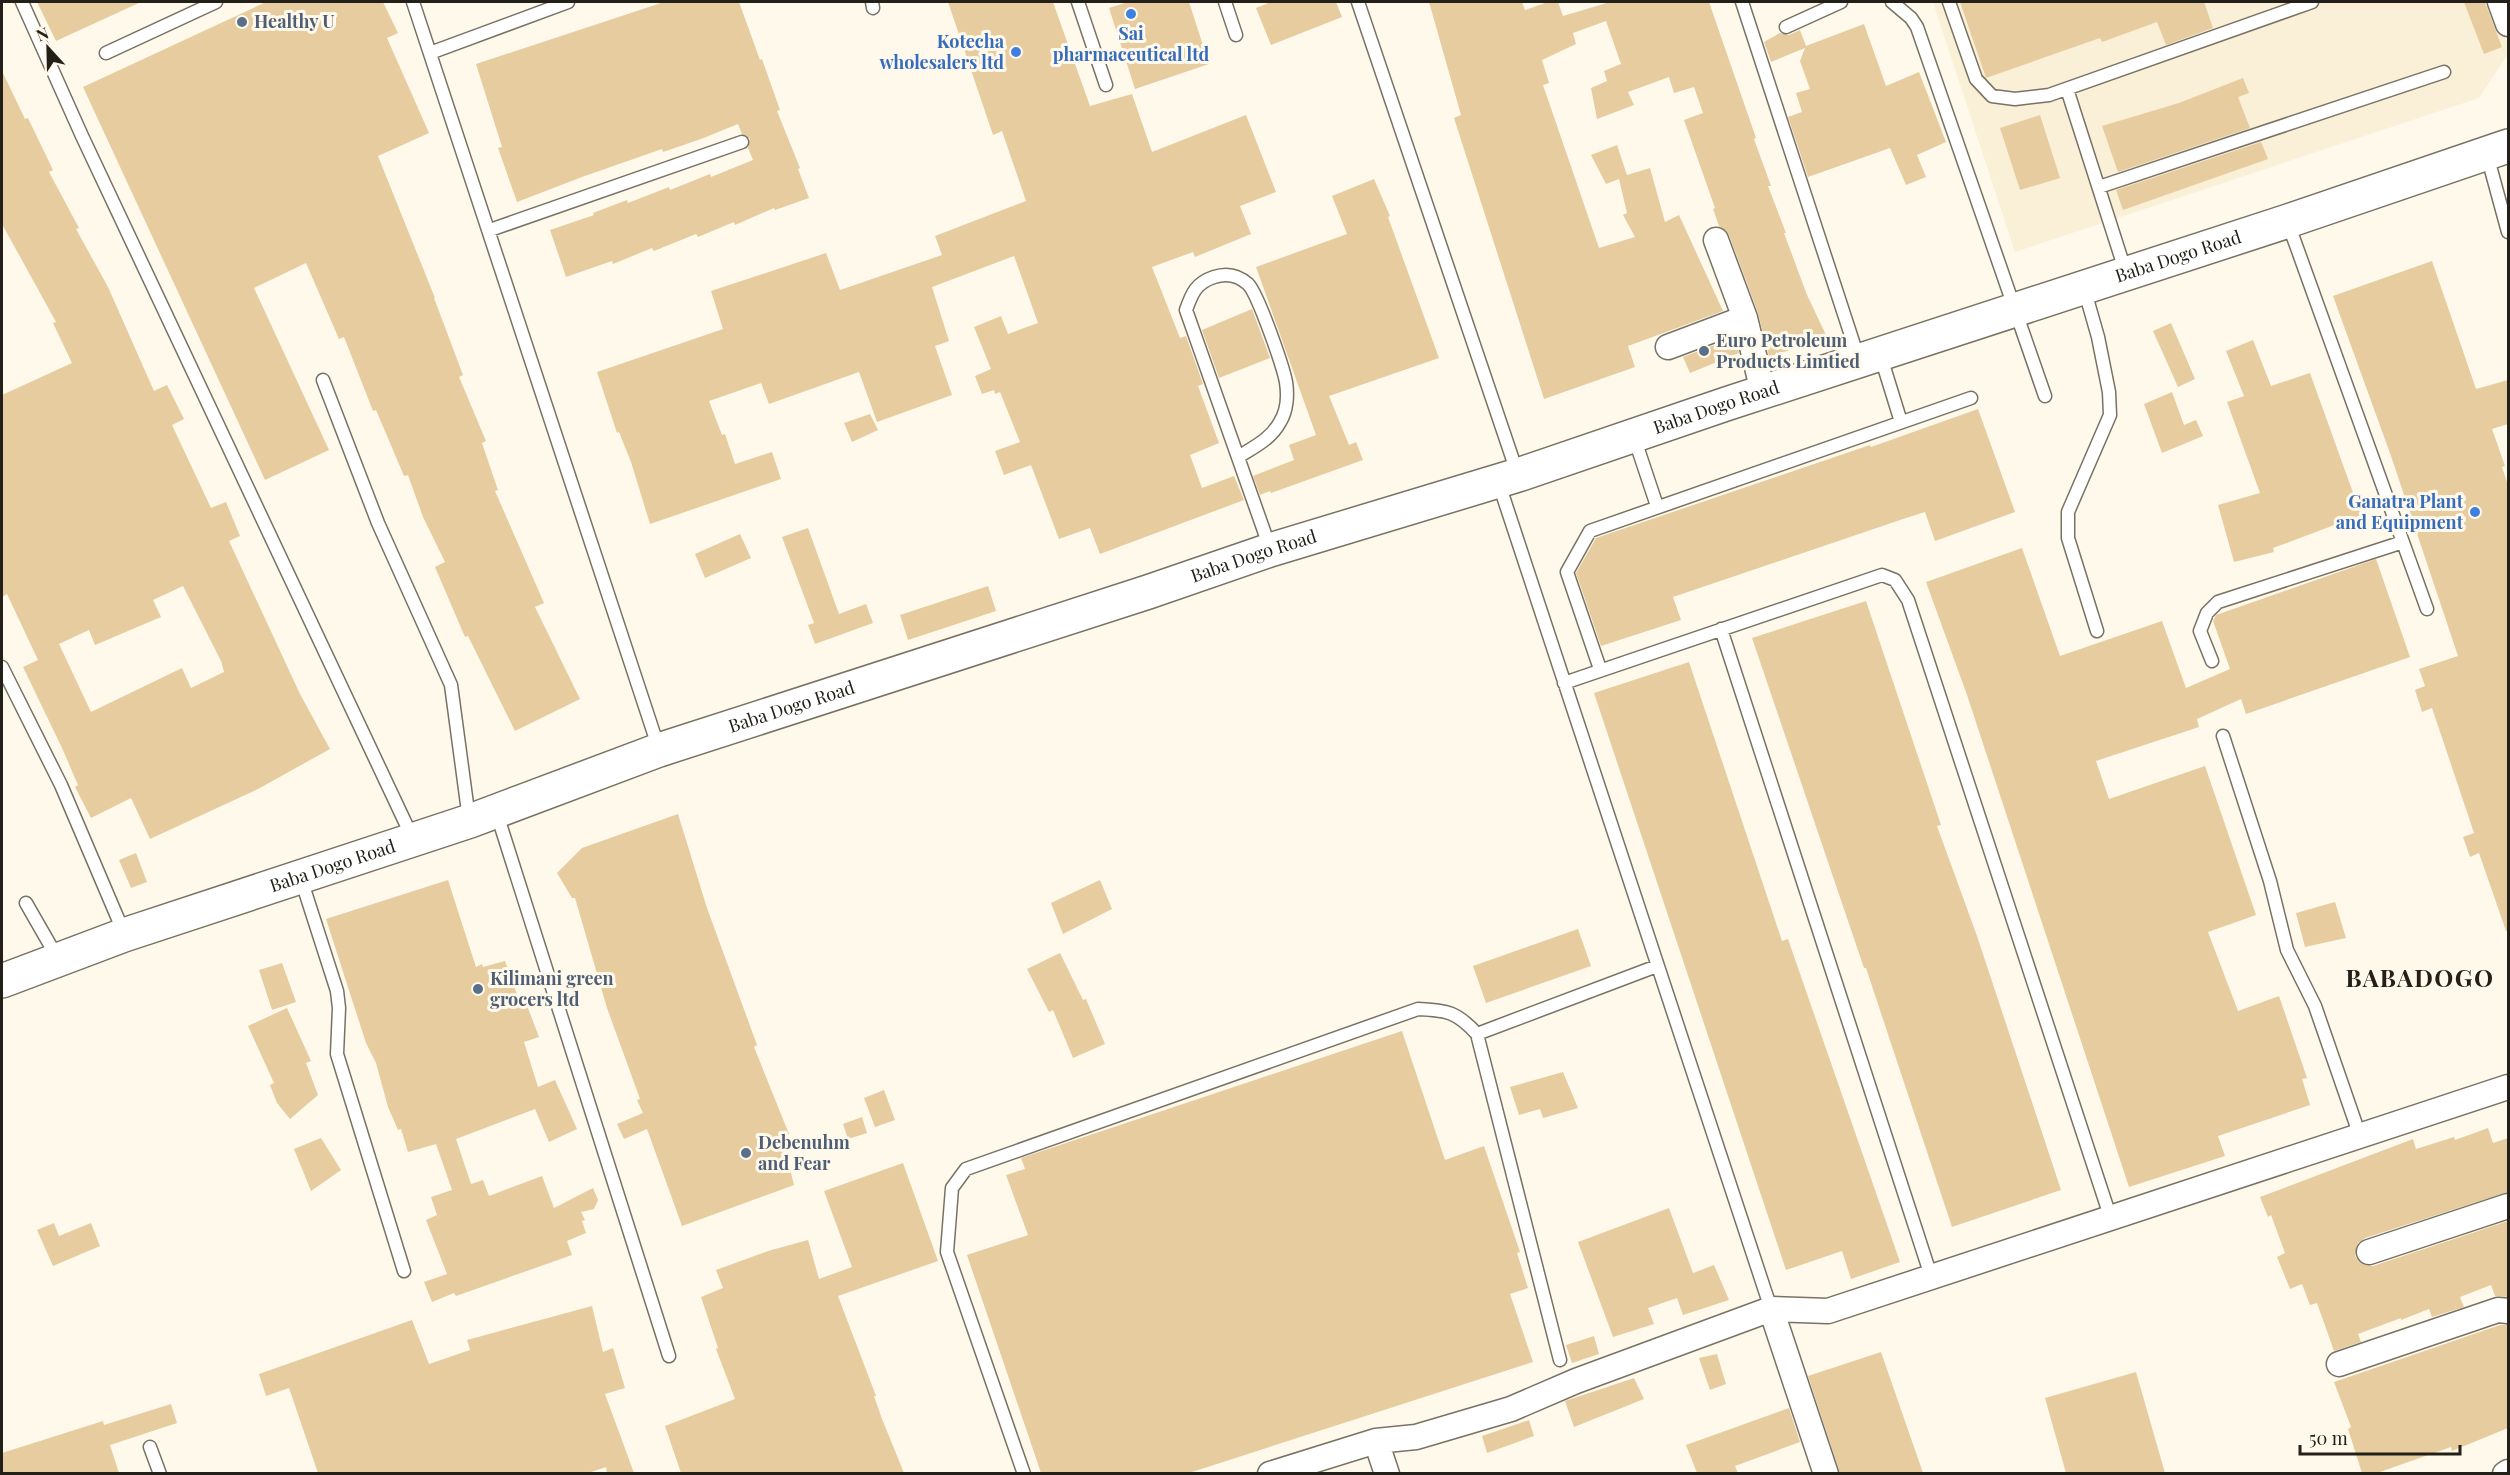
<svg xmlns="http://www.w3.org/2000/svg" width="2510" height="1475" font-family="'Playfair Display',serif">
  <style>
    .built { fill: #faefd7 }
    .building { fill: #e7cca0; fill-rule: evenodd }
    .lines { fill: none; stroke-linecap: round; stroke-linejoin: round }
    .lane-casing { stroke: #787263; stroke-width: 15 }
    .street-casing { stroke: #787263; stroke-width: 27 }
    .secondary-casing { stroke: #787263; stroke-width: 36 }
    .lane { stroke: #fff; stroke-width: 12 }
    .street { stroke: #fff; stroke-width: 24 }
    .secondary { stroke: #fff; stroke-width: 33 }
    .shop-dot { fill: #3f7fe0; stroke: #fef9eb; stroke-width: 2 }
    .service-dot { fill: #5c6f8a; stroke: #fef9eb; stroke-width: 2 }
    .labels { text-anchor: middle; stroke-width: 6; stroke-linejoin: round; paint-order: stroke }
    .service-label { font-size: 18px; font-weight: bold; fill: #4e5e75; stroke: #fef9eb; text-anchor: start }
    .shop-label { font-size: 18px; font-weight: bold; fill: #366cbe; stroke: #fef9eb; text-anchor: end }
    .street-label { font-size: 18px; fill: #23201a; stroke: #fef9eb }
    .district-label { font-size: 24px; font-weight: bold; letter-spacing: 1.5px; fill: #23201a; stroke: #fef9eb }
  </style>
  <rect width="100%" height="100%" fill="#fef9eb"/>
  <path class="built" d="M1933 2H2493L2508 46V54L2479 98 2015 252Z"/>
  <path class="building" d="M37 2H141L56 41Z
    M266 2H383L398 33 387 38 429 133 378 156 435 298H434L463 375 459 377 486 441 482 443 498 490 495 491 544 603 535 607 580 699 515 731 468 636 465 637 435 567 445 562 423 517 408 475 404 476 376 410 373 411 344 337 339 339 306 263 254 288 329 450 265 480 83 87Z
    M664 2H739L760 60 762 59 780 110 777 111 800 168 798 169 809 198 775 210 774 208 735 225 734 222 698 237 696 234 654 251 652 248 613 264 612 261 566 277 550 230 594 215 593 213 627 200 628 203 669 187 670 190 710 174 711 177 753 160 748 148 750 139 742 134 738 124 701 139 663 152 662 149 582 177 517 202 498 148 502 147 476 64Z
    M948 2H1053L1090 106 1132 94 1152 152 1246 115 1276 192 1240 206 1251 234 1195 257 1193 252 1152 267 1180 338 1186 336 1203 384 1198 386 1219 443 1190 455 1202 488 1234 476 1244 500 1100 554 1090 528 1059 539 1031 465 1004 475 995 451 1020 442 1000 392 995 394 994 390 982 394 975 376 991 369 974 327 1001 316 1008 334 1038 323 1014 256 932 287 949 341 935 346 952 395 877 422 859 372 769 404 761 383 709 401 722 435 725 434 735 464 772 452 781 479 650 524 631 462 619 432 617 433 597 372 723 329 711 291 826 253 840 290 942 255 935 236 1026 201 1002 131 993 135Z
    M1128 2H1189L1209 64 1135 89 1109 8Z
    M1271 2H1336L1342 17 1271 45 1256 8Z
    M1429 2H1522L1525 10 1548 2H1558L1563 16 1610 2H1709L1756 138 1754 139 1771 186H1768L1786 233H1784L1807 295 1827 337 1769 357 1758 313 1729 235 1719 226 1713 209 1715 208 1684 120 1703 113 1694 87 1674 93 1669 77 1628 92 1634 105 1597 119 1591 88 1607 81 1604 71 1621 64 1606 21 1573 33 1576 44 1542 60 1549 83 1543 85 1599 248 1635 237 1623 215 1627 213 1619 179 1606 184 1591 155 1617 145 1627 175 1650 168 1665 222 1679 215 1723 311 1628 346 1635 367 1544 399 1454 118 1461 115Z
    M1960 2H2204L2213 28 2166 45 2157 22 2102 42 2100 38 1986 78Z
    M2464 2H2485L2502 47 2484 54Z
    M1864 24 1886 86 1919 72 1946 142 1917 155 1926 177 1906 185 1890 148 1808 177 1788 117 1802 112 1796 93 1810 89 1800 61 1805 48 1771 62 1764 42 1780 33 1789 35 1800 30 1806 46Z
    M2 71 25 119 28 118 53 170 49 172 79 228 76 229 108 287 154 391 167 385 184 419 172 425 211 508 226 502 240 536 229 541 300 694 330 749 258 789 150 839 131 798 91 818 75 787 78 785 62 748 23 667 38 660 7 594 2 597V395L72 363 53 323 56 322 2 224ZM183 586 221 661 224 672 191 688 182 668 91 712 59 644 89 630 95 645 161 617 153 600Z
    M2243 78 2249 93 2238 97 2250 128 2118 172 2102 126 2179 103Z
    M2040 115 2060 178 2020 190 2000 128Z
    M2261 142 2268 159 2123 210 2116 190Z
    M1374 179 1390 216 1388 217 1439 358 1329 396 1349 445 1356 442 1363 460 1271 493 1270 491 1260 495 1253 476 1294 460 1289 445 1316 435 1256 267 1347 234 1332 196Z
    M2432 261 2476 389 2508 380V424L2492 429 2505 466 2502 467 2508 485V931H2506L2479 853 2470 857 2463 837 2474 833 2432 708 2422 712 2415 690 2425 686 2419 669 2458 656 2391 456 2333 296Z
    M1252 309 1270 358 1219 378 1202 330Z
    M2171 323 2195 379 2178 387 2153 331Z
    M1735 337 1739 353 1690 373 1683 357Z
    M2253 340 2271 386 2310 373 2361 515 2273 548 2274 552 2234 562 2218 505 2260 493 2227 402 2244 396 2226 351Z
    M2172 392 2184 425 2196 420 2203 436 2162 453 2144 404Z
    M1978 409 2015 512 1935 541 1925 512 1903 519 1673 597 1681 620 1601 646 1576 573 1596 538 1870 445 1871 447Z
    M870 414 878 430 852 442 844 423Z
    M808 528 839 614 866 604 873 623 815 644 808 625 814 623 782 537Z
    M740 534 751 558 705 578 695 554Z
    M2022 548 2060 656 2162 621 2186 688 2230 669 2213 621 2216 615 2376 559 2410 657 2246 714 2241 699 2197 719 2199 727 2096 761 2109 799 2205 766 2256 915 2208 932 2238 1011 2279 996 2307 1078 2302 1079 2310 1105 2218 1136 2225 1156 2129 1187 1967 695 1926 582Z
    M988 586 996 611 908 640 900 615Z
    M1866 601 1941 825 1937 826 1977 936 2061 1190 1952 1227 1866 968H1864L1752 638Z
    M1689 662 1782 941 1788 939 1900 1262 1851 1279 1842 1251 1786 1270 1594 693Z
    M678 814 707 908 757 1045 754 1047 789 1134 782 1137 794 1185 682 1226 647 1129 624 1139 617 1124 643 1113 637 1100 640 1099 607 1008 575 898H572L557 873 582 848Z
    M136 853 147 882 131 888 119 860Z
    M448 880 476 967 482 964 483 967 505 961 518 997 523 995 539 1037 524 1042 538 1087 555 1080 577 1129 549 1142 535 1109 456 1139 471 1184 483 1180 489 1196 542 1176 554 1208 593 1188 598 1200 594 1209 581 1212 585 1220 582 1221 586 1233 567 1241 572 1255 456 1296 454 1293 432 1302 424 1282 447 1274 426 1220 437 1215 431 1197 452 1190 436 1144 408 1152 401 1129 398 1130 388 1107 376 1063 366 1043 326 919Z
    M1100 880 1112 909 1063 934 1051 903Z
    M2335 902 2346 938 2305 947 2296 913Z
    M1578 929 1591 966 1486 1003 1473 966Z
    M1060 953 1083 1000 1086 999 1105 1044 1073 1058 1053 1010 1049 1012 1027 969Z
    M282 963 296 1002 272 1010 259 970Z
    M287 1008 311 1061 306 1063 318 1095 290 1119 277 1103 270 1085 274 1083 248 1026Z
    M1402 1031 1445 1160 1484 1146 1520 1252 1517 1253 1528 1288 1510 1294 1533 1362 1189 1473H1041L967 1255 1028 1235 1006 1175 1025 1169 1021 1158Z
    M1563 1072 1578 1108 1543 1118 1540 1109 1519 1115 1510 1087Z
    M884 1090 895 1120 875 1127 864 1098Z
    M862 1117 867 1133 848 1139 843 1124Z
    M2488 1128 2493 1143 2508 1138V1192L2365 1238 2358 1243 2355 1256 2360 1263 2373 1266 2508 1221V1297L2495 1296 2491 1285 2460 1297 2464 1307 2432 1317 2429 1309 2401 1320V1318L2358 1334 2361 1342 2334 1351 2317 1303 2310 1305 2302 1284 2290 1289 2277 1257 2285 1253 2271 1215 2268 1217 2260 1197 2413 1139 2416 1149 2454 1137 2455 1140Z
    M321 1138 341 1170 311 1191 294 1149Z
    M903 1163 938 1261 838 1296 876 1396H874L882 1419 904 1473H681L665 1426 735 1399 716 1349 718 1348 701 1297 723 1288 716 1270 768 1251 808 1240 819 1279 852 1267 824 1191Z
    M1669 1208 1693 1273 1714 1265 1729 1300 1683 1315 1677 1298 1648 1308 1654 1324 1613 1337 1578 1242Z
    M54 1223 59 1236 91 1223 100 1246 53 1266 37 1230Z
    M592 1306 603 1352 613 1348 625 1388 605 1394 634 1473H607L606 1467 588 1473H318L289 1388 266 1396 259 1374 412 1320 429 1364 470 1350 467 1340Z
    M2500 1325H2508V1428L2452 1451 2451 1447 2377 1473H2362L2348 1429 2351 1427 2334 1382Z
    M1594 1336 1599 1354 1572 1363 1566 1345Z
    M1881 1352 1923 1473H1840L1808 1376Z
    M1717 1354 1726 1384 1710 1390 1699 1358Z
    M2136 1372 2165 1473H2066L2045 1398Z
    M1634 1378 1644 1399 1574 1427 1565 1401Z
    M171 1404 177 1423 110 1445 119 1473H2V1453L103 1421 104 1425Z
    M1789 1408 1800 1442 1735 1466 1738 1473H1697L1686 1445Z
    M1529 1420 1534 1436 1487 1453 1482 1436Z"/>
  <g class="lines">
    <g class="lane-casing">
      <path id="lane" d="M22 2 82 136 413 839
        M413 2 659 749
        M872 2 873 8
        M1078 2 1106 85
        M1225 2 1236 35
        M1358 2 1518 475
        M1742 2 1859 360
        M1892 2 1911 18 1917 27 2045 396
        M1949 2 1976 79 1992 96 2015 99 2049 95 2312 2
        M1786 27 1841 2
        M106 53 216 2
        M430 53 568 2
        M2067 89 2126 273
        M2487 155 2508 232
        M2099 187 2444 72
        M2288 223 2427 609
        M490 230 742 142
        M2084 288 2098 337 2109 392 2110 415 2068 512V538L2097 631
        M1880 354 1901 422
        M323 380 378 523 451 685 469 819
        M1634 437 1657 506
        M1238 457C1254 447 1271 439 1280 422 1287 411 1288 395 1286 382 1283 366 1258 294 1248 284 1238 275 1226 273 1214 277 1196 283 1192 293 1186 310L1270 548
        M1498 481 1771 1309
        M1721 629 1931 1276
        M2212 661 2200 631 2207 613 2218 602 2403 542
        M2 667 61 785 124 933
        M1600 669 1567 572 1590 531 1971 398
        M1564 683 1882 575 1895 580 1908 600 2110 1216
        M2223 736 2270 881 2287 950 2315 1006 2360 1136
        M496 811 669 1356
        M301 879 337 991 339 1008 337 1054 404 1271
        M26 903 57 957
        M1477 1034 1657 966
        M150 1447 160 1474
        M1024 1474 947 1252 952 1188 966 1169 1418 1009C1447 1010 1457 1012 1477 1034L1560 1360"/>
    </g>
    <g class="street-casing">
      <path id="street" d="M2500 2 2508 24
        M1716 240 1745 318
        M1668 347 1745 318 1763 392
        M2369 1252 2508 1206
        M1771 1309 1826 1474
        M2339 1364 2498 1310 2508 1311
        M1376 1441 1387 1474
        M1270 1474 1376 1441 1416 1437 1511 1409 1576 1381 1771 1309 1828 1311 2508 1087
        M2505 1474 2508 1472"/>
    </g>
    <g class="secondary-casing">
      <g id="secondary">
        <path id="s1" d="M2 981 124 935 470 821 659 750 1148 592 1270 550 1518 475 1726 404 2288 221 2508 146"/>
      </g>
    </g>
    <use href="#lane" class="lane"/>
    <use href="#street" class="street"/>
    <use href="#secondary" class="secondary"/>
  </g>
  <g class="shop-dot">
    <circle cx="1131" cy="14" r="6"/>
    <circle cx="1016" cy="52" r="6"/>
    <circle cx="2475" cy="512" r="6"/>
  </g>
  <g class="service-dot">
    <circle cx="242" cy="22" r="6"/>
    <circle cx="1704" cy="351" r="6"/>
    <circle cx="478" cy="989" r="6"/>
    <circle cx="746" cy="1153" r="6"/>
  </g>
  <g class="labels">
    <g class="service-label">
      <text x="254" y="28">Healthy U</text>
      <text x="1716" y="347">Euro Petroleum<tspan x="1716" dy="21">Products Limtied</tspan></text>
      <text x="490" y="985">Kilimani green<tspan x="490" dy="21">grocers ltd</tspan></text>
      <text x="758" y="1149">Debenuhm<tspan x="758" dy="21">and Fear</tspan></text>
    </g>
    <g class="shop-label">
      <text x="1131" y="40" text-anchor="middle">Sai<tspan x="1131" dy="21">pharmaceutical ltd</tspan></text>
      <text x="1004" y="48">Kotecha<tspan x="1004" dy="21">wholesalers ltd</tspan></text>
      <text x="2463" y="508">Ganatra Plant<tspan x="2463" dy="21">and Equipment</tspan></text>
    </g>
    <g class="street-label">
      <text dy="6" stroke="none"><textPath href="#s1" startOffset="2294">Baba Dogo Road</textPath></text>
      <text dy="6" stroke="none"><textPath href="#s1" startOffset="1808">Baba Dogo Road</textPath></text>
      <text dy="6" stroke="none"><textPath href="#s1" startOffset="1322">Baba Dogo Road</textPath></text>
      <text dy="6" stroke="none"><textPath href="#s1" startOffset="836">Baba Dogo Road</textPath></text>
      <text dy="6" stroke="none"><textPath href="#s1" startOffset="350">Baba Dogo Road</textPath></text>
    </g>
    <g class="district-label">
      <text x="2420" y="987">BABADOGO</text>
    </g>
  </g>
  <rect width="2510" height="1475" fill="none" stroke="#23201a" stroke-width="6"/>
  <g transform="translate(48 48) rotate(338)" stroke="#fef9eb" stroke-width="4.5" paint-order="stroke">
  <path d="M0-4.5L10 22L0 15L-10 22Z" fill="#23201a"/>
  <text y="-9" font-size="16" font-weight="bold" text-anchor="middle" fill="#23201a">N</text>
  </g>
  <path d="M2300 1445v9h160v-9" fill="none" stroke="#23201a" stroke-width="3"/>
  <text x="2309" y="1445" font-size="18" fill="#23201a" stroke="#fef9eb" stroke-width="4.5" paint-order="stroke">50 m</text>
</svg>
